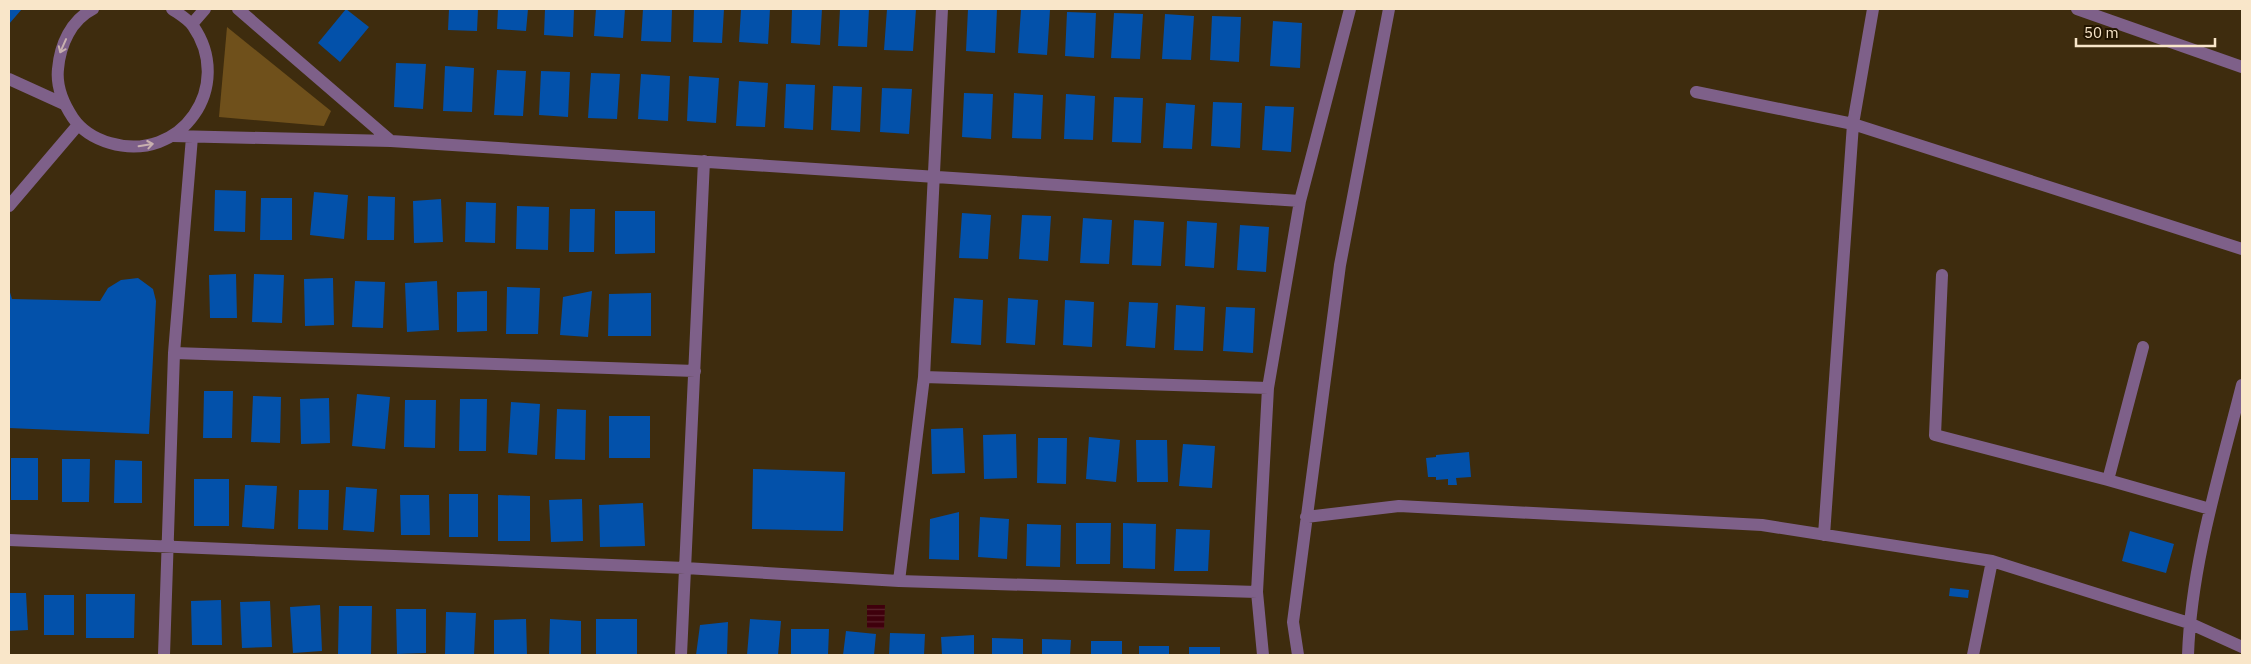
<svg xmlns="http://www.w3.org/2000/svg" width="2251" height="664" font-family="'IBM Plex Sans',sans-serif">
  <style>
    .park { fill: #6f501b }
    .water { fill: url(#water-rules) }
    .building { fill: #0351aa }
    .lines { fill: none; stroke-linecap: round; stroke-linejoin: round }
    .street { stroke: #7e6089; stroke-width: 12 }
    .oneway { stroke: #c8b0af }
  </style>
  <defs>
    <pattern id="water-rules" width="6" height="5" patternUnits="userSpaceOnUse" patternTransform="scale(1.25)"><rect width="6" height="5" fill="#3f000c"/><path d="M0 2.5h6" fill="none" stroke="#5c252e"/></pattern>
  </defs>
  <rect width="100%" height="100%" fill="#3e2c0e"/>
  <path class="park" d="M227 27 331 111 324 126 219 117Z"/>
  <path class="water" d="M867 605H885L884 629 867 628Z"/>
  <path class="building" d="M9 9H22L9 24Z
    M346 9 369 27 340 62 318 43Z
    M449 9H478L477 31 448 30Z
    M498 9H528L526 31 497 29Z
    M545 9H574L573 37 544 35Z
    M596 9H625L623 38 594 36Z
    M643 9H672L671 42 641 41Z
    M694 9H724L722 43 693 42Z
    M741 9H770L768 44 739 42Z
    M792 9H822L820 45 791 43Z
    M840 9H869L867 47 838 46Z
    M887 9H916L913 51 884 50Z
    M968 9H997L995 53 966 51Z
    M1021 9 1050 10 1047 55 1018 53Z
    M1067 12 1096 13 1094 58 1065 56Z
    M1114 13 1143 14 1140 59 1111 58Z
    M1165 14 1194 16 1191 60 1162 59Z
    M1212 16 1241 17 1239 62 1210 60Z
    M1273 21 1302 23 1300 68 1270 66Z
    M396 63 426 64 423 109 394 107Z
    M445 66 474 68 472 112 443 111Z
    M497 70 526 71 523 116 494 115Z
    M541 71 570 72 568 117 539 115Z
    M591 73 620 74 617 119 588 118Z
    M641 74 670 76 668 121 638 119Z
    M689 76 719 78 716 123 687 121Z
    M739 81 768 83 765 127 736 126Z
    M786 84 815 85 813 130 784 128Z
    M833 86 862 87 860 132 831 130Z
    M882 88 912 89 909 134 880 132Z
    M964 93 993 94 991 139 962 137Z
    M1014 93 1043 95 1041 139 1012 138Z
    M1066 94 1095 96 1093 140 1064 139Z
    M1114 97 1143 98 1141 143 1112 142Z
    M1213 102 1242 103 1240 148 1211 146Z
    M1166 103 1195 105 1192 149 1163 148Z
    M1265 106 1294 107 1291 152 1262 150Z
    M215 190 246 191 245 232 214 231Z
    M314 192 348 195 344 239 310 235Z
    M368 196 395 197 394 240H367Z
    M261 198H292V240H260Z
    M441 199 443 242 414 243 413 201Z
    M466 202 496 203 495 243 465 242Z
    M517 206 549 207 548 250 516 249Z
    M570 209H595L594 252H569Z
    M615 211H655V253L615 254Z
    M962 213 991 215 988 259 959 258Z
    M1022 215 1051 216 1048 261 1019 259Z
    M1083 218 1112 220 1109 264 1080 263Z
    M1134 220 1164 222 1161 266 1132 265Z
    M1187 221 1217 223 1214 268 1185 266Z
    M1240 225 1269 227 1266 272 1237 270Z
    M236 274 237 318H210L209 275Z
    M254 274 284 275 282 323 252 322Z
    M138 278 153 289 156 301 149 434 9 428V289L12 299 100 301 108 288 121 280Z
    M333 278 334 325 305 326 304 279Z
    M355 281 385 282 383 328 352 327Z
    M437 281 439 330 407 332 405 283Z
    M507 287 540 288 538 334H506Z
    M487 291V331L457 332V292Z
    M592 291 588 337 560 335 563 297Z
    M651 293V336H608L609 294Z
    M954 298 983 300 981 345 951 343Z
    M1008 298 1038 300 1035 345 1006 343Z
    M1065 300 1094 302 1092 347 1063 345Z
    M1129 302 1158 303 1155 348 1126 346Z
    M1176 305 1205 307 1203 351 1174 350Z
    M1226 307 1255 308 1253 353 1223 351Z
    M204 391H233L232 438H203Z
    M357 394 390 397 385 449 352 446Z
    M253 396 281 397 280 443 251 442Z
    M329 398 330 443 301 444 300 399Z
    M460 399H487L486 451H459Z
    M405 400H436L435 448 404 447Z
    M511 402 540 404 537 455 508 453Z
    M557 409 586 410 585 460 555 459Z
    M609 416H650V458H609Z
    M963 428 965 473 932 474 931 429Z
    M1016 434 1017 478 984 479 983 435Z
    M1089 437 1120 440 1116 482 1086 479Z
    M1038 438H1067L1066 484 1037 483Z
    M1136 440H1167L1168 482H1137Z
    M1183 444 1215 446 1212 488 1179 486Z
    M1469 452 1471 477 1456 478 1457 485H1448V479L1436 480V477H1428L1426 458 1436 457V455Z
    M11 458H38V500H11Z
    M62 459H90L89 502H62Z
    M115 460 142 461V503H114Z
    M753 469 845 472 843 531 752 529Z
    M194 479H229V526H194Z
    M245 485 277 486 274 529 242 527Z
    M346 487 377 489 374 532 343 530Z
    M299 490H329L328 530 298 529Z
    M449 494H478V537H449Z
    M400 495H429L430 535H401Z
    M498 495 530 496V541H498Z
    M582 499 583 541 551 542 549 500Z
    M643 503 645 546 600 547 599 505Z
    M959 512V560L929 559 930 519Z
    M980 517 1009 519 1007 559 978 557Z
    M1076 523H1111L1110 564H1076Z
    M1123 523 1156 524 1155 569 1123 568Z
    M1027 524 1061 525 1060 567 1026 566Z
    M1176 529 1210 530 1208 571H1174Z
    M2130 531 2174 544 2166 573 2122 561Z
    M1950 588 1969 590 1968 598 1949 596Z
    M9 593H26L28 630 9 631Z
    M86 594H135L134 638H86Z
    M44 595H74V635H44Z
    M221 600 222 645H192L191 601Z
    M270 601 272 647 242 648 240 602Z
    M320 605 322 651 293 653 290 607Z
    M339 606H372L371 654H338Z
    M396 609H426V653L397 654Z
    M446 612 476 613 474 655H445Z
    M526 619 527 655H494V620Z
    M550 619 581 621V655H549Z
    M596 619H637V655H596Z
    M750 619 781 621 778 655H747Z
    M728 622 727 655H696L700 625Z
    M791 629H829L828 655H791Z
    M846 631 876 634 874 655H843Z
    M890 633 925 634 924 655H889Z
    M974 635V655H942L941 637Z
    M992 638 1023 639V655H992Z
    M1042 639 1071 640 1070 655H1042Z
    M1091 641H1122V655H1091Z
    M1139 646H1169V655H1139Z
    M1189 647H1220V655H1189Z"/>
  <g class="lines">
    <path class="street" d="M93 9C71 20 60 45 58 69 56 87 63 103 73 118 82 131 96 139 110 143 181 164 235 86 193 26 188 19 179 14 172 9
      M238 9 391 141
      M2077 9 2242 67
      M192 24 205 9
      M9 79 64 104
      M1696 92 1853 124 2242 249
      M173 136 391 141 1300 201
      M9 206 78 125
      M1942 275 1935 435 2108 480 2210 509
      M174 353 695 371
      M924 377 1268 388
      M2108 480 2143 347
      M1306 517 1399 506 1762 525 1992 561 2189 623 2242 647
      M1824 535 1853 124 1873 9
      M9 540 685 568 899 581 1257 592
      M899 581 924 377 942 9
      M164 655 174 353 192 137
      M681 655 704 161
      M1263 655 1257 592 1268 388 1300 201 1350 9
      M1298 655 1293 622 1340 265 1389 9
      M1973 655 1992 561
      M2188 655C2191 565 2220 472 2242 385"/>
  </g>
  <defs><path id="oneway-shaft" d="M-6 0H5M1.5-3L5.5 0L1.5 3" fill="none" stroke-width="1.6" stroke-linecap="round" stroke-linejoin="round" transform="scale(1.25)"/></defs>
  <g class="oneway">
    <use href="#oneway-shaft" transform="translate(63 46) rotate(114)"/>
    <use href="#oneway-shaft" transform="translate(146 145) rotate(-9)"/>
  </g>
  <rect width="2251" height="664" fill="none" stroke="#f9e6c9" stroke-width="20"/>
  <path d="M2076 38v8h139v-8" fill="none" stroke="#f9e6c9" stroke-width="2.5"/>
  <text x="2084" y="38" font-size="15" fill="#f9e6c9" stroke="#231500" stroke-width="4" paint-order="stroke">50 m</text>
</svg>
